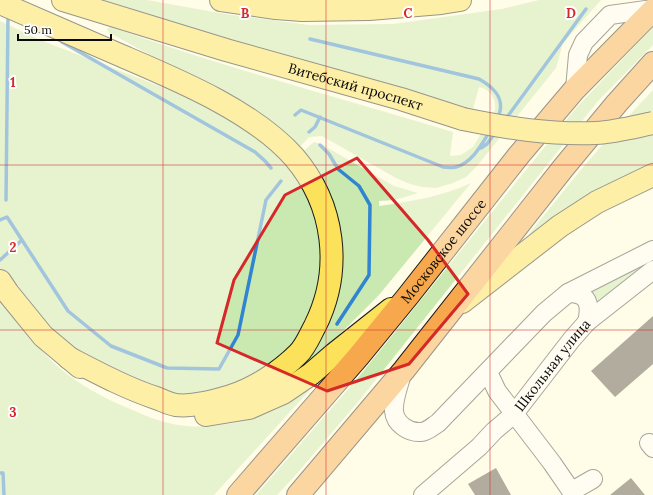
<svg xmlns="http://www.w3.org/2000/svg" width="653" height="495" font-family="Lora,serif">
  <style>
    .green { fill: #cae9b1 }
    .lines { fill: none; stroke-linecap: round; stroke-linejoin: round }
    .stream { stroke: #3084d0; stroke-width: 3.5 }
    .building { fill: #534c46 }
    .minor-casing { stroke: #3d3d3d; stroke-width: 20 }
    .major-casing { stroke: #1b1b1b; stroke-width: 24 }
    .highway-casing { stroke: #1b1b1b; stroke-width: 24 }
    .minor { stroke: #fff; stroke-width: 18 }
    .major { stroke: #fce15a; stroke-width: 22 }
    .highway { stroke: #f8a84c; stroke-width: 22 }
    .major-bridge-casing { stroke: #1b1b1b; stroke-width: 24; stroke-linecap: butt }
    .major-bridge { stroke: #fce15a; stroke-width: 22 }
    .marked { fill: none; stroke: #d62828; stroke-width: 3; stroke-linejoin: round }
    .grid { fill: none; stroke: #d62828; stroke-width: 1; stroke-opacity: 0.55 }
    .labels { text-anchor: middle; stroke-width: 4; stroke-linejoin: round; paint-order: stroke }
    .street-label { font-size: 14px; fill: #0a0a0a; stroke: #fff }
    .grid-label { font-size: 13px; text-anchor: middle; font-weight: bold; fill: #d62828; stroke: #fff; stroke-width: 4; stroke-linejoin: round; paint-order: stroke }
  </style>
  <rect width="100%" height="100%" fill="#fffce7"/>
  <path class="green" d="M104 0H147L225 14 309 25 393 24 502 9 539 0H601L563 43 556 68 477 166 466 177 453 183 436 188 423 187 410 184 396 178 322 136 309 137 297 150 172 67 110 33 107 30 108 28 111 27C223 67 339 98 453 132L450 156 461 155 473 147 495 110C496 98 491 90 479 87L473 109 324 70Z
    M0 21 40 40 211 106 257 134 290 165 310 194 321 228V288L304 331 285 355 262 374 206 393 177 394 152 388 84 357 50 330 0 271Z
    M653 27V45L598 101 358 402 293 478 277 495H256L357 379 577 107Z
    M653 90V166L534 236 529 234 579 172 609 137Z
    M314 142 321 144 394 186 418 193 395 200 379 201V206C411 201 442 197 471 183L379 295 318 356 288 378 334 295 300 154Z
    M635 268 637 271 597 305 591 295 590 288Z
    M0 295C14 315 27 335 44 353 63 374 90 391 116 403 135 411 153 420 173 424 205 431 248 423 277 409 287 404 296 397 305 391H309L214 495H0Z"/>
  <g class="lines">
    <path class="stream" d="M310 39 479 79C495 88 507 100 497 119
      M62 42 255 152 265 161 271 168
      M295 115 301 110 443 167C447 167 452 168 456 167 472 163 482 144 490 131
      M505 120 586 9
      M309 132 315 127 320 117
      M320 145 329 154 338 169 359 186 370 205 369 275 337 324
      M481 148 487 144 495 133
      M6 200 8 15
      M0 220 7 217 68 311 111 346 167 368 219 369 238 335 266 200 281 181
      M0 260 22 240
      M0 473H3L4 495"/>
  </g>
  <path class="building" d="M653 316V364L615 397 591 371Z
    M496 468 511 495H475L468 484Z
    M631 478 645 495H610Z"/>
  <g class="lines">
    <g class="minor-casing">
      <g id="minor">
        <path d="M575 89 578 55 584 42 610 15 653 9"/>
        <path d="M568 293C589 293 591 305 587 322"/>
        <path d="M488 372 497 391 552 463 574 495"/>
        <path d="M402 374C399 384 393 401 394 411 395 424 409 433 421 432 427 432 433 426 438 423L544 313 568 293 653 250"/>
        <path d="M649 443 653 448"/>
        <path d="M572 491 593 479"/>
        <path id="s1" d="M423 495 479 447 494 431 514 414 572 339 587 322 653 270"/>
      </g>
    </g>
    <g class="major-casing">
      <g id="major">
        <path id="s2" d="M63 0 226 50 401 99 463 119"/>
        <path d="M221 0 276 8 302 10 369 9 441 3 460 0"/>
        <path d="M0 3C41 21 81 38 122 56 178 80 253 111 294 157 335 205 343 270 315 326 310 335 306 346 298 354 280 372 255 388 231 396 214 401 193 407 176 405 169 404 162 400 156 398 126 388 98 373 69 358"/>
        <path d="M0 281 8 293 43 336 80 367"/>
        <path d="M462 302 560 226 597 202 653 175"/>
        <path d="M206 415 249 408 283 393 311 374 333 355 391 309"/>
      </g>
    </g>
    <g class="highway-casing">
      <g id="highway">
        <path id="s3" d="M238 495 358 357 408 296 519 155 575 89 653 10"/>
        <path d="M298 495 404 370 564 167 617 103 653 63"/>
      </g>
    </g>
    <use href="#minor" class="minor"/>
    <use href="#major" class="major"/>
    <use href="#highway" class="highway"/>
    <g class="major-bridge-casing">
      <path id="major-bridge" d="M463 119C507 128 551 135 596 133 615 132 634 127 653 123"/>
    </g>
    <use href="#major-bridge" class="major-bridge"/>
  </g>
  <path d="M0 0H653V495H0ZM357 158 428 240 468 294 409 364 327 391 217 343 234 280 285 195Z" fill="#fffce7" fill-opacity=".55" fill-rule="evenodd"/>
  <path class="marked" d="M357 158 428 240 468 294 409 364 327 391 217 343 234 280 285 195Z"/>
  <path class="grid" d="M163 0V495M326 0V495M490 0V495M0 165H653M0 330H653"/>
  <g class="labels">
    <g class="street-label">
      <text dy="5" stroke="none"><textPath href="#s2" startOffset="305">Витебский проспект</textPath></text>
      <text dy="5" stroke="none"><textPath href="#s3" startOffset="319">Московское шоссе</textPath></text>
      <text dy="5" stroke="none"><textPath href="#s1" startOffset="184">Школьная улица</textPath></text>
    </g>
  </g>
  <g class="grid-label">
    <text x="245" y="18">B</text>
    <text x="408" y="18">C</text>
    <text x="571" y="18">D</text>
    <text x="13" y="87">1</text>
    <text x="13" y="252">2</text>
    <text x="13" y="417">3</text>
  </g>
  <path d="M18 34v6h93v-6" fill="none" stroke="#0a0a0a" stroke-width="2"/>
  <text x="24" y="34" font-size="12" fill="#0a0a0a" stroke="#ffffff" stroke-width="3" paint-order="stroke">50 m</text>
</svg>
